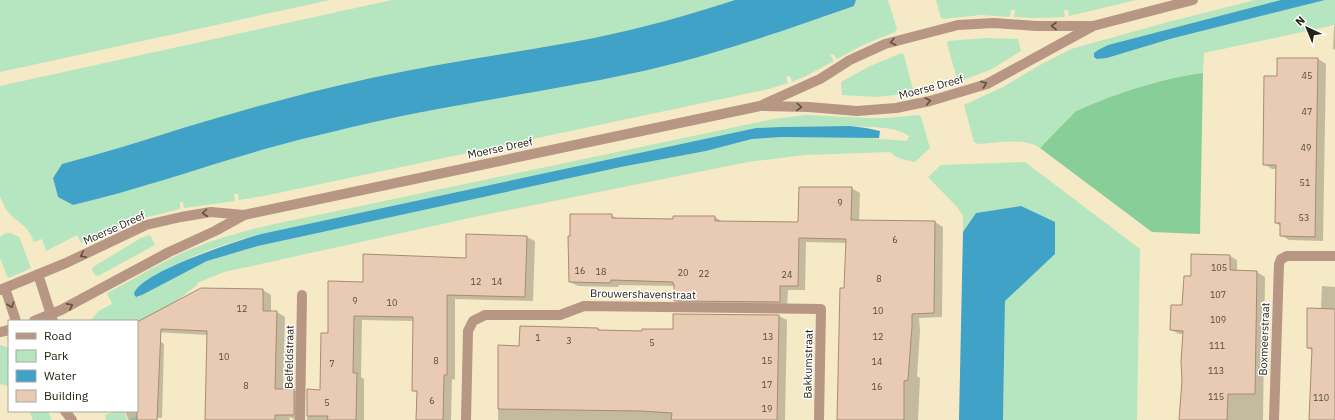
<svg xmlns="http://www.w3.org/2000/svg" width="1335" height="420" font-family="'IBM Plex Sans',sans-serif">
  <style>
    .green { fill: #b6e6bf; fill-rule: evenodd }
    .forest { fill: #88ce98 }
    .water { fill: #41a2c8 }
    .shadow { fill: #0003 }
    .building { fill: #e8cbb2; stroke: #a68c74 }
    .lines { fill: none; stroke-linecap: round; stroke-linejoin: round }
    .minor { stroke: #b79683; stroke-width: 10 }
    .oneway { stroke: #605040 }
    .labels { text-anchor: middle; stroke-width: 3; stroke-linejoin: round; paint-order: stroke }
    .number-label { font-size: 9px; fill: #564c3c }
    .street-label { font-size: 11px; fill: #262114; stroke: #fff }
  </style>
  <rect width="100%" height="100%" fill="#f5e9c6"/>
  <path class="green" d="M0 0H330L0 72Z
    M392 0H735C689 15 642 28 594 38 520 52 445 62 371 78 267 101 166 135 62 164L53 178 58 197 73 205C141 189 208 165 275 146 308 137 341 130 374 122 458 103 544 92 629 74 706 58 780 32 854 6L856 0H888L897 29 895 32 865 44 837 59 833 54 830 55 834 61 806 76 792 82 790 76 786 77 788 83 769 89 264 196 239 200 238 194H234L235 201 184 208 183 202H180V209L144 218 141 212 138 213 140 219 103 233 81 243 77 235 46 251 42 239 34 242C27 223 18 224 7 211 4 206 2 201 0 196V86Z
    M936 0H1136L1069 16 1068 10H1064L1065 17 1036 18 1014 17 1015 10H1011L1010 17 981 15 943 19 941 18Z
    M1255 0H1281L1108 45 1098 50 1094 53 1097 59 1107 58 1170 39 1325 0H1335V25L1204 53 1203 73C1162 78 1117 93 1079 110L1076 111 1040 148C1024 137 997 143 978 144L974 142 964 105 1003 87 1040 65 1071 49 1168 22Z
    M984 38 1018 39 1021 51 992 69 958 82 947 44 948 41Z
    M902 53 904 55 914 93 877 97 842 95 841 82 870 66Z
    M806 115 868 118H887L919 115 921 117 930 148 915 162 898 158 890 152 805 155 748 162 479 216 224 272 197 283V285L174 303 137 348V321H90L100 310 112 304 107 293C136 278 164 260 194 248 219 238 244 231 270 225L774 119ZM850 126C868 128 893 125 909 136L907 141 858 137H783L752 139 706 151 621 167 258 246 207 261 138 297V288C172 262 220 244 261 234L756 128 781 127Z
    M1025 162 1140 249 1137 420H1003L1005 301 1055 254 1021 206 976 213 963 232V216L957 207 928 177 941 165Z
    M6 233H11L19 237 31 268 9 278 7 276 0 258V237Z
    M150 235 155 245 98 276 95 275 92 270 93 267 141 238Z
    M0 345 9 348V386L0 384Z
    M29 411H48L52 420H33Z
    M118 411H124L127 420 138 416 137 411 142 420H106L105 415Z"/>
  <path class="forest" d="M1203 73 1200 234 1152 232 1040 148 1076 111 1079 110C1116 93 1163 78 1203 73Z"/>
  <path class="water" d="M735 0H856L854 6C780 32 706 58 629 74 545 92 459 103 374 122 341 130 308 137 276 146 208 165 141 189 73 205L58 197 53 178 62 164C103 153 143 141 183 128 245 109 308 92 371 78 445 62 520 52 594 38 642 28 689 15 735 0Z
    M1281 0H1325L1170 39 1107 58 1097 59 1094 57V53L1098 50 1108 45Z
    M850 126 866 128 880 131 879 138 783 137 752 139 706 151 621 167 258 246 207 261 142 295 136 297 134 294C138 273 239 240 261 234L756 128 781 127Z
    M1021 206 1055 222V254L1005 301 1003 420H959L963 232 976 213Z"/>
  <path class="shadow" d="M1334 26H1335V50L1333 49Z
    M1278 59H1318L1326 64 1323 241 1289 240 1281 235V226L1276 223 1277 169H1272L1264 164 1278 77Z
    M851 188 860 193 859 221 935 222 943 227 942 317 919 318 920 331 917 376 920 378 918 420H839L847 243 806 242 805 290H788L787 306 683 305 675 300V286L619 285 618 287 578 286 570 282 611 215 618 219 674 220 715 217 723 222 799 223Z
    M527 237 535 241 533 301 455 299V380L452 379 451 420H417L418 393 413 390 414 321 362 320 361 377 364 379V420H307L308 390 321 391 329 334 364 283 467 260Z
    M1230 256 1237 260V272H1257L1265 277 1263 420H1180L1184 334H1179L1171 330 1183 306 1192 277Z
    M1322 286 1335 287V420H1311L1313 351 1308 348 1321 309Z
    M201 289 263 290 271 295V312H277L285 317 283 390H294L302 395 295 420 290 417 289 419 291 420H206L208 335 137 331V324Z
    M674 315 779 316 787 320 785 420H498L499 346 520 347 598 329 601 331 642 332 674 330Z
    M160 341 164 344 162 418 145 417 137 420H130L128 419 125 411H137V349Z"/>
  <path class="building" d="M1277 58H1318L1315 237 1280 236V223H1275L1276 165H1263L1264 76H1277Z
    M799 187H852L851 220 935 221 934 313 912 314V326L908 380 904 381V420H837L840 288H844L846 239 799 238 798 286H780V302L674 301V284H673V282L611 280 610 283 569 282 568 236H570V214H612V218L673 219V216H715V221L798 222Z
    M466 234 527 236 525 297 447 295V375H444L443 420H416L417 391H412L413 317 354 316 353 373H357L356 420H327L328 416H307V389L320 390 321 333H328V281L363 282V254L466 258Z
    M1191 254 1230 255V270L1257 271 1255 394H1228L1227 420H1179L1182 381 1181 362 1183 331 1170 330 1171 305H1182L1184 276H1191Z
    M201 288 263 289V311H277L275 388V389H294V415H275V420H205L207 331 161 329 157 420H137V322Z
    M1307 308 1335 309V420H1309L1312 348H1307Z
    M673 314 779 315 777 420H671L672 413 641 411 498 409V345L519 346 520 326 598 328V330L642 331V329H673Z"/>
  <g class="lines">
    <path class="minor" d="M764 106 809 107 857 111 896 108 930 101 987 84 1093 26 1193 0
      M38 274 53 321
      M5 288 16 321
      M0 290 66 263 146 225 181 217 211 212 244 215 760 106 820 79 850 60 885 44 931 32 958 25 994 23 1036 26H1093
      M34 321 61 310 169 252 215 231 244 215
      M0 332 9 330
      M65 411 72 420
      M300 420 302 295
      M466 420 468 331 473 321 485 315H560L584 306 821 309 819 420
      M1274 420 1279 264 1281 259 1287 256H1335"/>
  </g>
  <defs><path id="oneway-chevron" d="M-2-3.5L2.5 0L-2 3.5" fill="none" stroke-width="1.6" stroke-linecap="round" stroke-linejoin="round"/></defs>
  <g class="oneway">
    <use href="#oneway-chevron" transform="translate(1054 26) rotate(180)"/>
    <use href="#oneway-chevron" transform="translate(893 42) rotate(166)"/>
    <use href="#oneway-chevron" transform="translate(984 84) rotate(-21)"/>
    <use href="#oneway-chevron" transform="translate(928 101) rotate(-13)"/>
    <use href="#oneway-chevron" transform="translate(799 107) rotate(2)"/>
    <use href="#oneway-chevron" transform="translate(205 213) rotate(173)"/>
    <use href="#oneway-chevron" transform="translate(83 255) rotate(154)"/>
    <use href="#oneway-chevron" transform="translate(11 305) rotate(71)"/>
    <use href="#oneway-chevron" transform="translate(70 306) rotate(-28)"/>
  </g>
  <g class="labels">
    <g class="number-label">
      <text x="1307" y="79">45</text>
      <text x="1307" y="115">47</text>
      <text x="1306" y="151">49</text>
      <text x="1305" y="186">51</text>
      <text x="840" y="206">9</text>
      <text x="1304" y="221">53</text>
      <text x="895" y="243">6</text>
      <text x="1219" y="271">105</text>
      <text x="580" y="274">16</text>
      <text x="601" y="275">18</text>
      <text x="683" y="276">20</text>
      <text x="704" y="277">22</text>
      <text x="787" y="278">24</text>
      <text x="879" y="282">8</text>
      <text x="476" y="285">12</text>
      <text x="497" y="285">14</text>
      <text x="1218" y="298">107</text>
      <text x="355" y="304">9</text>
      <text x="392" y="306">10</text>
      <text x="242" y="312">12</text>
      <text x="878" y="314">10</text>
      <text x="1218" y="323">109</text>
      <text x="768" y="340">13</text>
      <text x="878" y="340">12</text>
      <text x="538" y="341">1</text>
      <text x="569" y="344">3</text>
      <text x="652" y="346">5</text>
      <text x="1217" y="349">111</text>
      <text x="224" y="360">10</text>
      <text x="436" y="364">8</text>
      <text x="767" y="364">15</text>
      <text x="877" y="365">14</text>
      <text x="332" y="367">7</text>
      <text x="1216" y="374">113</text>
      <text x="767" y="388">17</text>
      <text x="246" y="389">8</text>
      <text x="877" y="390">16</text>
      <text x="1216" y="400">115</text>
      <text x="1321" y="401">110</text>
      <text x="432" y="404">6</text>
      <text x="327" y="406">5</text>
      <text x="767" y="412">19</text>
    </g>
    <g class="street-label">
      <text transform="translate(931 87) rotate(-15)" y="4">Moerse Dreef</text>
      <text transform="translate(500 148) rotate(-12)" y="4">Moerse Dreef</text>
      <text transform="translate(114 228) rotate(-24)" y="4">Moerse Dreef</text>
      <text transform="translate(643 294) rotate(1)" y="4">Brouwershavenstraat</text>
      <text transform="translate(1264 339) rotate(-88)" y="4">Boxmeerstraat</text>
      <text transform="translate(289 357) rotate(-89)" y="4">Belfeldstraat</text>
      <text transform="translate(808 364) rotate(-89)" y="4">Bakkumstraat</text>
    </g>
  </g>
  <rect x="8" y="320" width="130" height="92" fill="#ffffff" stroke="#a8a6a1"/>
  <rect x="16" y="333" width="20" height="6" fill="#b79683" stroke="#a8a6a1"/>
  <text x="44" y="340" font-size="12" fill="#262114">Road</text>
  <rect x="16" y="350" width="20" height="12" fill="#b6e6bf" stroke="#a8a6a1"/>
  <text x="44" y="360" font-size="12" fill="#262114">Park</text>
  <rect x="16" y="370" width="20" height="12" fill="#41a2c8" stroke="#a8a6a1"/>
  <text x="44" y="380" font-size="12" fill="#262114">Water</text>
  <rect x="16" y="390" width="20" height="12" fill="#e8cbb2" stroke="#a8a6a1"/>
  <text x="44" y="400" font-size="12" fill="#262114">Building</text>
  <g transform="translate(1307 28) rotate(316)" stroke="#ffffff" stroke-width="3" paint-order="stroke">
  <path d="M0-3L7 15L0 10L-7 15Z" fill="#262114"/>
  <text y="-6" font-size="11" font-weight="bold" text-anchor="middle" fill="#262114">N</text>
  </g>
</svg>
